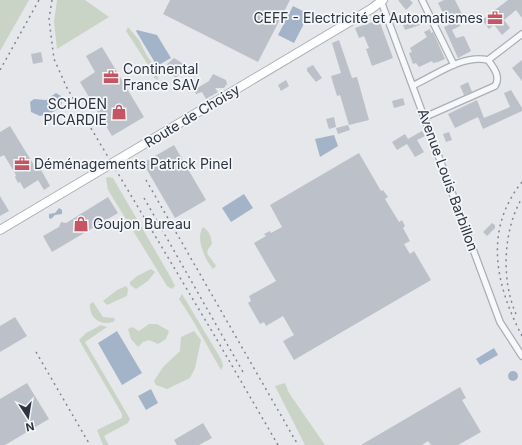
<svg xmlns="http://www.w3.org/2000/svg" width="522" height="445" font-family="Inter,sans-serif">
  <style>
    .green { fill: #cad4c6 }
    .water { fill: #a3b4c8 }
    .building { fill: #bcc0c8 }
    .lines { fill: none; stroke-linecap: round; stroke-linejoin: round }
    .street-casing { stroke: #aaaeb5; stroke-width: 8 }
    .secondary-casing { stroke: #aaaeb5; stroke-width: 10 }
    .street { stroke: #f7f8fa; stroke-width: 5.5 }
    .secondary { stroke: #fff; stroke-width: 8 }
    .rail { stroke: #7f8694; stroke-width: 1.5; stroke-dasharray: 2 4; stroke-linecap: butt }
    .labels { text-anchor: middle; stroke-width: 3.5; stroke-linejoin: round; paint-order: stroke }
    .poi-label { font-size: 14px; fill: #2d3442; stroke: #f4f6f8; text-anchor: start }
    .street-label { font-size: 14px; fill: #2d3442; stroke: #f4f6f8 }
  </style>
  <rect width="100%" height="100%" fill="#e5e7eb"/>
  <path class="green" d="M0 0H29L0 51Z
    M57 0H85L109 17 57 49 54 22Z
    M128 27 139 40 147 56 157 69 158 80 154 78V74L126 31Z
    M108 177 113 178 170 276 175 286 172 289 167 286 108 190 106 178Z
    M203 227C210 232 211 236 212 244L208 249 207 253 216 266 213 269C205 260 195 238 203 227Z
    M151 269 155 272 148 281 136 289 130 285V282L137 276Z
    M126 286 128 289 127 296 107 305 103 301 117 290Z
    M182 294 221 359 223 366 221 370C207 346 195 322 179 299Z
    M93 302 103 317 114 318 115 320 113 322C100 326 89 318 90 304Z
    M149 324H157L169 331 166 339 158 344 149 340 143 342 138 347 131 339 128 329 132 327 139 331Z
    M101 325 107 327 85 342 130 419 128 423 104 436 109 445H103L97 430 122 418V414L79 340 86 333Z
    M194 331 201 340 195 368 190 378 167 389 156 385 154 381 163 367 180 351 181 337Z
    M285 383 289 393 325 445H305L275 386Z"/>
  <path class="water" d="M293 6 309 14 294 43 278 35Z
    M137 30 157 35 171 58 157 66 136 31Z
    M56 93 61 96C66 110 50 113 40 116L31 112 30 102 34 99 46 100Z
    M334 135 338 146 320 157 315 139Z
    M244 194 253 208 231 222 222 208Z
    M59 208 62 210V214L55 215 51 219 49 218V214L55 213Z
    M117 331 142 373 122 385 98 343Z
    M494 348 498 355 480 365 476 359Z
    M508 376a5 5 0 1 1 10 0a5 5 0 1 1-10 0Z
    M151 389 158 403 146 410 138 396Z"/>
  <path class="building" d="M170 0H290L258 62 163 14Z
    M398 0H410L413 3 406 10Z
    M444 0H455L462 14 458 17 460 26 452 30 456 38 464 36 471 51 458 58 444 27 449 25 438 3Z
    M508 0H522V18L516 10 504 20 510 28 502 35 494 25 489 29 482 20Z
    M415 15 420 25 405 30 403 25 409 22 408 19Z
    M379 20 393 58 372 66 366 49 369 48 364 36 359 38 355 28Z
    M430 29 431 33 433 32 445 59 438 62 433 63 432 61 419 67 416 63 413 64 409 53 412 52 410 48 427 37 424 32Z
    M339 40 352 78 357 77 369 120 349 125 340 95 337 96 331 76 341 73 332 43Z
    M102 47 144 117 112 136 80 82 95 72 86 56Z
    M41 52 43 62 33 64 31 54Z
    M174 58 190 68 175 78 167 64Z
    M522 60V81L512 68Z
    M313 65 322 78 316 82 307 71V68Z
    M213 74 226 80 227 84 224 88H215L218 92 206 99 202 92 196 94 194 90 209 81Z
    M286 80 289 86 281 91 278 85Z
    M468 82 472 92 464 95 460 86Z
    M511 90 522 108V111L483 129 478 117 455 128 448 114 477 100 484 118 510 107 504 93Z
    M403 98 405 105 394 108 392 101Z
    M334 117 336 127 329 129 326 119Z
    M348 125 350 130 338 134 336 128Z
    M10 126 37 170 40 168 50 186 44 190 38 180 24 189 20 182 18 183 15 177 16 175 4 155 0 157V132Z
    M422 131 425 136 417 140 424 152 415 157 407 144 397 150 392 142 405 134 408 139Z
    M449 132 452 140 446 142 443 134Z
    M174 145 206 200 175 218 143 163Z
    M359 153 381 191 383 190 388 197 385 199 399 222 402 220 405 226 403 228 410 241 404 244 410 254 414 251 431 280 294 360 283 341 294 335 283 316 266 326 264 322 260 324 248 303 251 301 249 296 276 281 254 243 266 236 264 234 270 231 271 233 282 227 270 205Z
    M0 196 9 211 0 216Z
    M108 197 118 213 52 252 43 236 59 227 61 222 66 223Z
    M492 223 495 225V228L487 236 483 232Z
    M15 317 27 336 0 352V326Z
    M27 383 49 419 5 445H0V399Z
    M460 387 466 398 462 400 481 432 458 445H431L428 441 422 445H361Z
    M203 423 212 438 199 445H177L174 440Z"/>
  <g class="lines">
    <g class="street-casing">
      <path id="street" d="M422 0 454 65
        M381 1 500 322 522 356
        M414 85C436 75 463 54 488 60L522 34
        M425 117 495 86C501 77 494 68 488 60"/>
    </g>
    <g class="secondary-casing">
      <path id="secondary" d="M0 230 371 9 383 0"/>
    </g>
    <use href="#street" class="street"/>
    <use href="#secondary" class="secondary"/>
    <path class="rail" d="M52 0 49 19 54 59 67 88 213 333 278 445
      M0 70 39 0
      M146 180 298 445
      M522 182C483 230 496 286 522 336
      M144 198 243 372
      M516 314C501 280 503 230 522 198
      M36 352 90 445"/>
  </g>
  <defs>
    <g id="office-bare" transform="scale(1.2)"><path d="M-6-3h4V-5.5h4V-3h4V5H-6ZM-1-4.5V-3h2v-1.5ZM-6 0V1H6V0Z" fill="#c55563" stroke="#f4f6f8" stroke-width="2.5" paint-order="stroke"/></g>
    <g id="shop-bare" transform="scale(1.2)"><path d="M-5-2.5h2.3a2.7 3.5 0 0 1 5.4 0H5L5.5 6h-11ZM-1.5-2.5h3a1.5 2.3 0 0 0-3 0Z" fill="#c55563" stroke="#f4f6f8" stroke-width="2.5" paint-order="stroke"/></g>
  </defs>
  <g fill-rule="evenodd">
    <use href="#office-bare" x="495" y="18"/>
    <use href="#office-bare" x="111" y="77"/>
    <use href="#shop-bare" x="119" y="112"/>
    <use href="#office-bare" x="22" y="164"/>
    <use href="#shop-bare" x="81" y="224"/>
  </g>
  <g class="labels">
    <g class="poi-label">
      <text x="483" y="23" text-anchor="end">CEFF - Electricité et Automatismes</text>
      <text x="123" y="74">Continental<tspan x="123" dy="16">France SAV</tspan></text>
      <text x="107" y="109" text-anchor="end">SCHOEN<tspan x="107" dy="16">PICARDIE</tspan></text>
      <text x="34" y="169">Déménagements Patrick Pinel</text>
      <text x="93" y="229">Goujon Bureau</text>
    </g>
    <g class="street-label">
      <text transform="translate(192 116) rotate(-31)" y="5">Route de Choisy</text>
      <text transform="translate(448 180) rotate(70)" y="5">Avenue Louis Barbillon</text>
    </g>
  </g>
  <g transform="translate(28 417) rotate(168)" stroke="#f4f6f8" stroke-width="3" paint-order="stroke">
  <path d="M0-3L7 15L0 10L-7 15Z" fill="#2d3442"/>
  <text y="-6" font-size="11" font-weight="bold" text-anchor="middle" fill="#2d3442">N</text>
  </g>
</svg>
